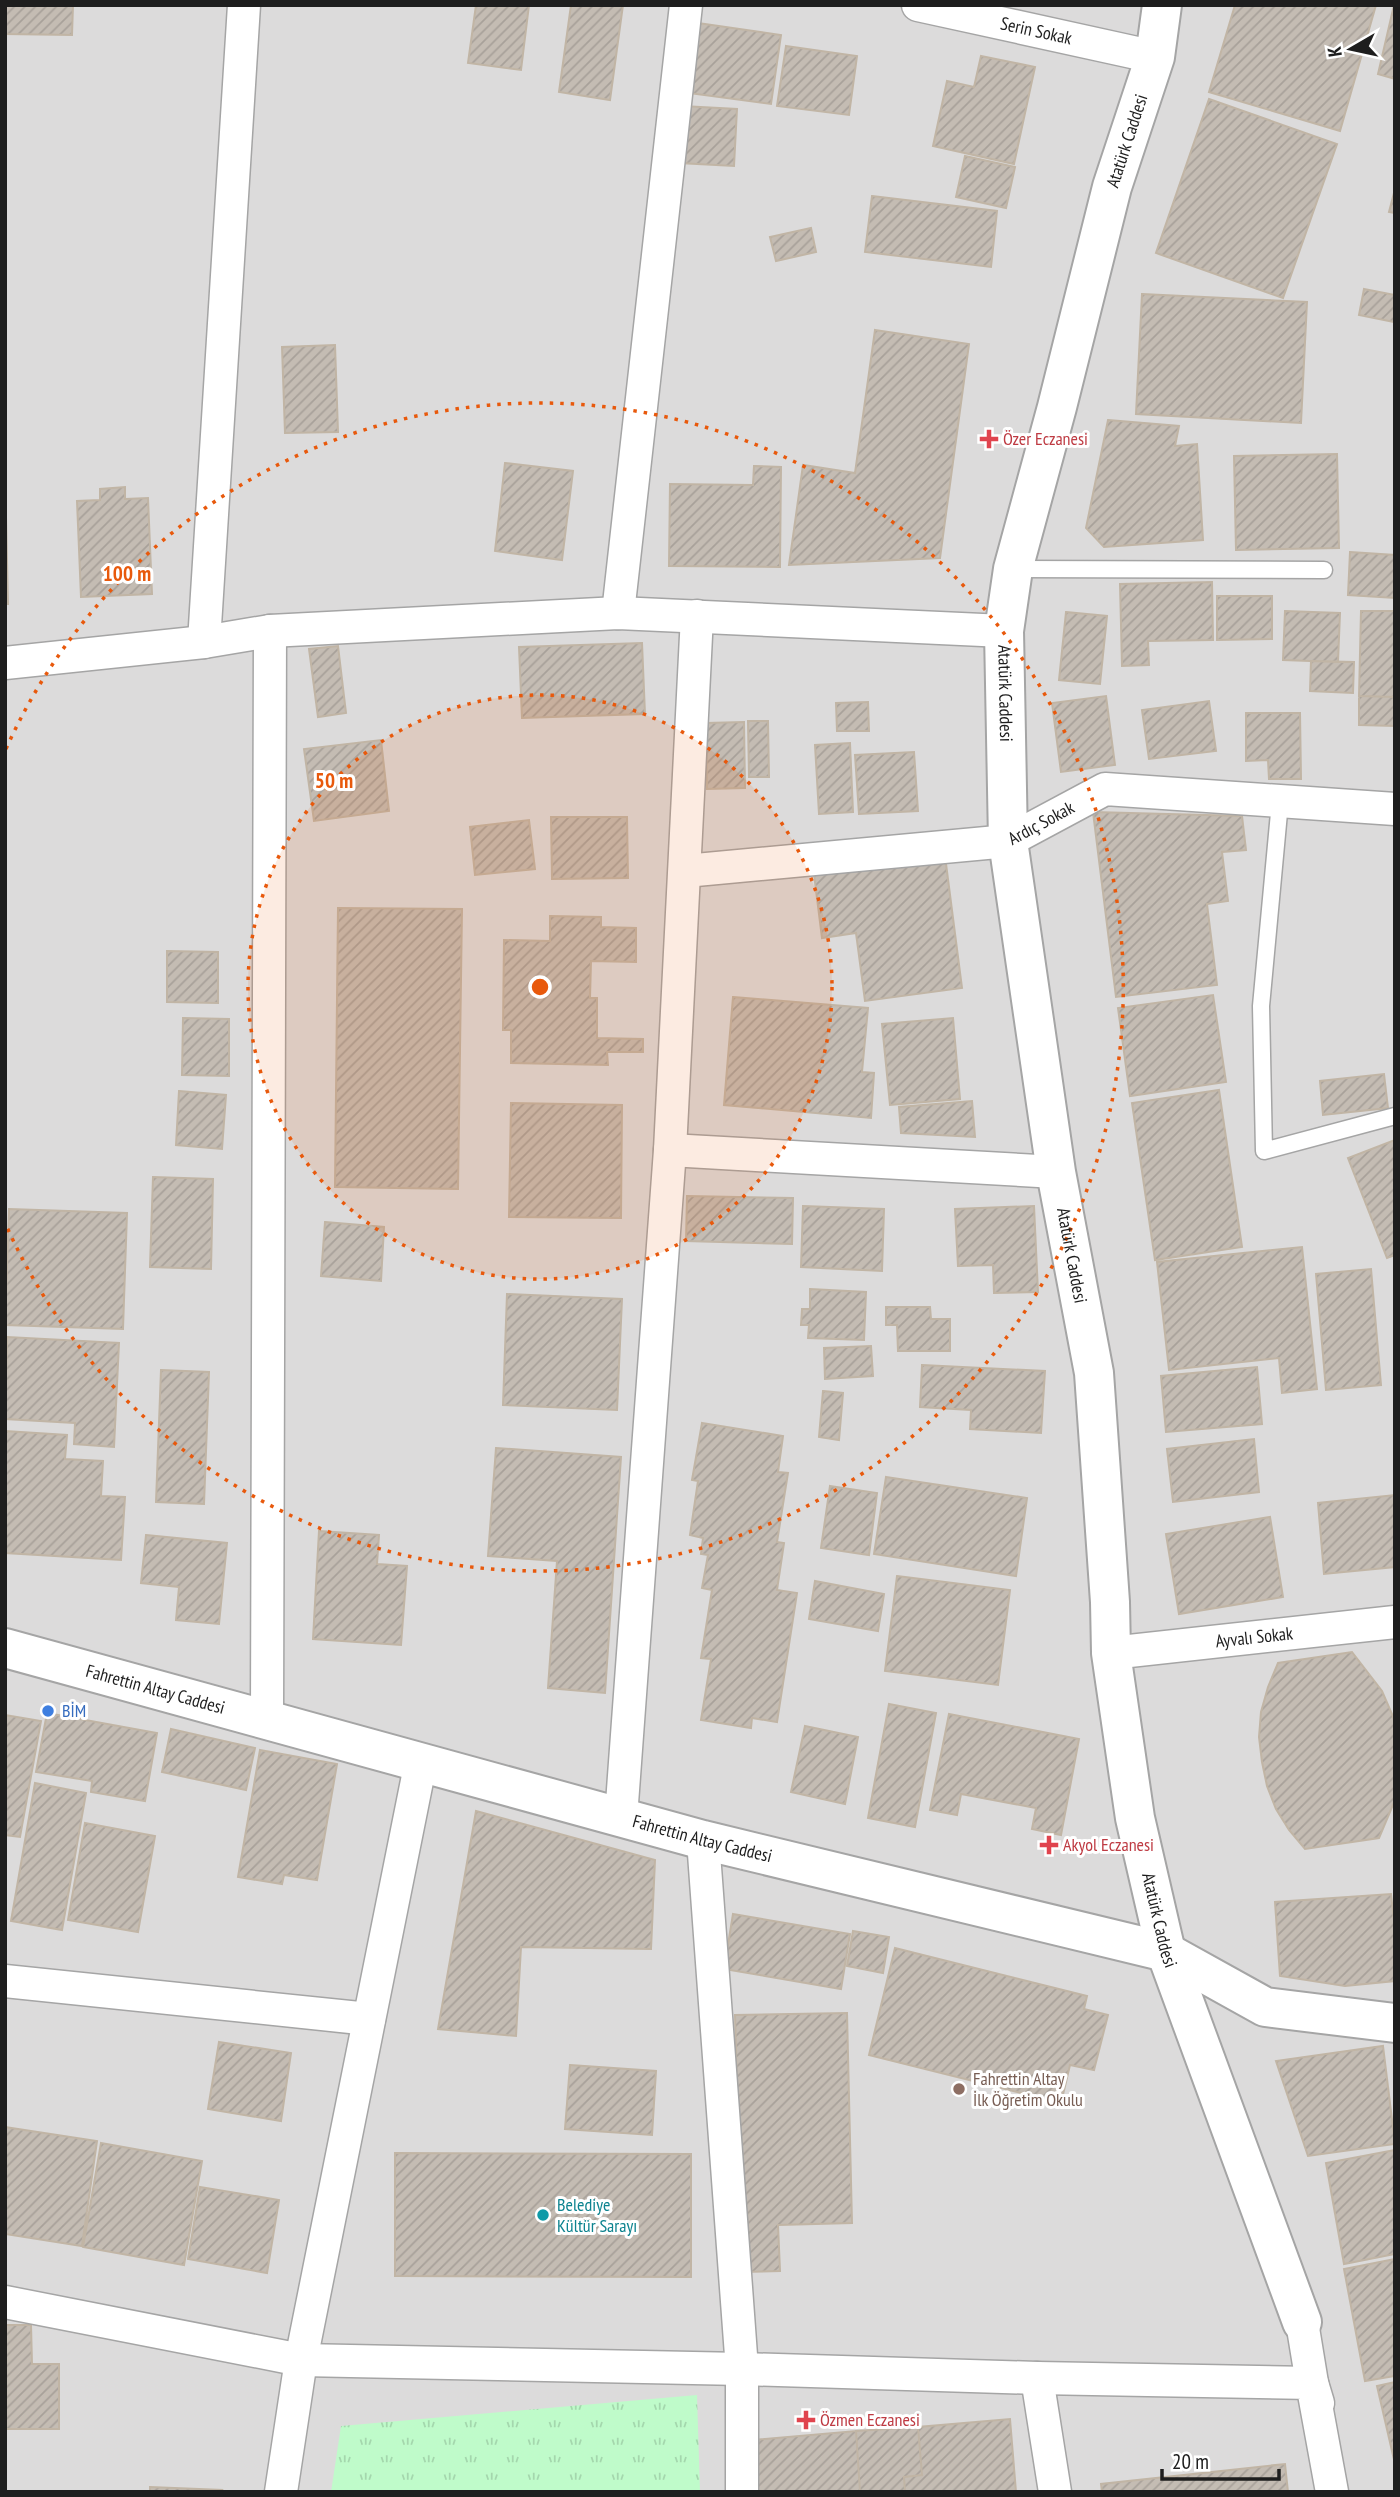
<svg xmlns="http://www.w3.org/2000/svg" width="1400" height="2497" font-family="'PT Sans Narrow',sans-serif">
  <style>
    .residential { fill: #dcdbdb }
    .park { fill: url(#park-tufts) }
    .building { fill: url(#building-hatch); stroke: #c1b5a5; stroke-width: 2 }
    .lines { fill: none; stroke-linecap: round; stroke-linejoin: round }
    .service-casing { stroke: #a5a5a5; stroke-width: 19 }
    .minor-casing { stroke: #a5a5a5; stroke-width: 35 }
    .tertiary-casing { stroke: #a5a5a5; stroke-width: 42 }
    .service { stroke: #fff; stroke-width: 16 }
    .minor { stroke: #fff; stroke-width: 32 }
    .tertiary { stroke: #fff; stroke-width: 38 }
    .ring { fill: none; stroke: #e8590c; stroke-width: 3.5; stroke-dasharray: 3.5 7 }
    .health-dot { fill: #e0444e; stroke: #fff; stroke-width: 2.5 }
    .shop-dot { fill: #3f7fe0; stroke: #fff; stroke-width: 2.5 }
    .education-dot { fill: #8d6e63; stroke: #fff; stroke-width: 2.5 }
    .culture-dot { fill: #0f9aa8; stroke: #fff; stroke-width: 2.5 }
    .labels { text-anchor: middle; stroke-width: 6; stroke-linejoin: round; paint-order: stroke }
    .street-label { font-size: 18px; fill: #1e1e1e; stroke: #fff }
    .health-label { font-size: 18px; fill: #be3a42; stroke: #fff; text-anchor: start }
    .shop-label { font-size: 18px; fill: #366cbe; stroke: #fff; text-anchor: start }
    .education-label { font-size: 18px; fill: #785e54; stroke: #fff; text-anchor: start }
    .culture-label { font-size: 18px; fill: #0d838f; stroke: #fff; text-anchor: start }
    .centre { fill: #e8590c; stroke: #fff; stroke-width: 3.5 }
    .ring-label { font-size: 21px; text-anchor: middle; font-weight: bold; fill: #e8590c; stroke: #fff; stroke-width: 6; stroke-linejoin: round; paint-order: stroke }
  </style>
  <defs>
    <pattern id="park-tufts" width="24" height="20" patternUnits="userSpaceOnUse" patternTransform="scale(1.75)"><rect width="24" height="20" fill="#bffbca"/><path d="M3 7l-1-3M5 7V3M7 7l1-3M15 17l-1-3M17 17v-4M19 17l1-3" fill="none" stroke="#a4d7ad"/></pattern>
    <pattern id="building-hatch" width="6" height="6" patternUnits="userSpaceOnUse" patternTransform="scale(1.75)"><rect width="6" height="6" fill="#c4bcb3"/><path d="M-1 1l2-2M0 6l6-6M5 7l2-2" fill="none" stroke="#a8a19a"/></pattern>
  </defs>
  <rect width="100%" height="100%" fill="#efede4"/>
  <path class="residential" d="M5 5H1395V2492H5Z"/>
  <path class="park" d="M697 2395 700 2492H331L341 2426Z"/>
  <path class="building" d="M5 5H73L72 35 5 34Z
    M476 5H529L521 70 468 63Z
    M571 5H623L610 100 559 92Z
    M1235 5H1376L1340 131 1209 92Z
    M1394 5H1395V79L1378 74Z
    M691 22 781 35 771 104 681 92Z
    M786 46 857 56 849 115 777 106Z
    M981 56 1035 67 1014 164 933 146 947 81 974 87Z
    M1209 99 1337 144 1283 298 1156 253Z
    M682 106 737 109 734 166 679 163Z
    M965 156 1015 167 1006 208 956 197Z
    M1395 189V213L1389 212Z
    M872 196 997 211 991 267 865 252Z
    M811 228 816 252 776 261 770 237Z
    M1364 289 1395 295 1394 322 1359 315Z
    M1142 294 1307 302 1301 423 1136 414Z
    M875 330 969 344 940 558 789 565 803 465 855 473Z
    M335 345 338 432 285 433 282 347Z
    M1108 420 1179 426 1175 446 1197 444 1203 540 1104 547 1086 528Z
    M1337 454 1339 548 1236 550 1234 456Z
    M505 463 573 471 562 560 495 551Z
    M754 466 781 467 780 567 669 566 670 484 753 485Z
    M125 487V499L148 498 152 594 81 597 77 501 100 500V489Z
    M6 517 8 604H5V517Z
    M1350 552 1395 555V598L1348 595Z
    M1212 582 1213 640 1148 641 1149 665 1122 666 1120 584Z
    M1217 596H1272V639L1217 640Z
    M1285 611 1340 613 1338 662 1283 660Z
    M1361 611H1395V697L1359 696Z
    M1066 612 1107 616 1100 684 1059 680Z
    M642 643 645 714 522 718 519 647Z
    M338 646 346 713 318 717 309 649Z
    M1311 661 1354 662 1353 693 1310 691Z
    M1106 696 1115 765 1061 772 1052 703Z
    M1359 696 1395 697V726L1359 725Z
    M1209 701 1216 751 1149 759 1142 710Z
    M868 702 869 731H837L836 703Z
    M1246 713H1300L1301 779H1269L1268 760 1246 761Z
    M748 721H768L769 777H749Z
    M744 722 745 788 707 789 706 723Z
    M381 740 389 811 314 821 304 749Z
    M850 743 853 812 819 814 815 745Z
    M914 752 918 811 859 814 855 755Z
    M1093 812 1242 816 1246 850 1222 852 1228 901 1207 904 1217 985 1116 997Z
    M551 817H627L628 878 552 879Z
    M529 820 535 869 475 875 470 827Z
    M945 856 962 988 865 1001 856 933 822 938 814 874Z
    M338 908 462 909 458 1189 335 1187Z
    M550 916 601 917V927L636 928V962L591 961 590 998H597V1038L643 1039V1052H607L608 1065 511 1063V1030H503L504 940 550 941Z
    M167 951 218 952V1003L167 1002Z
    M1213 995 1226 1082 1130 1096 1118 1008Z
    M733 997 868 1008 862 1072 874 1073 871 1118 724 1105Z
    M183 1018 229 1019V1076L182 1075Z
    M953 1018 960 1099 890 1105 882 1024Z
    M1384 1074 1388 1108 1323 1115 1320 1081Z
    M1219 1090 1242 1247 1155 1260 1132 1103Z
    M179 1091 226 1095 222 1149 176 1145Z
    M972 1101 975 1137 901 1133 899 1107Z
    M511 1103 622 1105 621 1218 509 1217Z
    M1395 1140V1255L1387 1258 1348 1158Z
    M153 1177 213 1179 211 1269 150 1267Z
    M687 1196 793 1198 792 1244 686 1241Z
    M803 1206 884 1209 882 1271 801 1267Z
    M1034 1206 1038 1292 994 1293 993 1265 958 1266 955 1209Z
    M9 1209 127 1213 123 1329 5 1325Z
    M325 1222 384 1227 381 1281 321 1276Z
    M1302 1247 1317 1389 1282 1393 1279 1358 1169 1370 1157 1262Z
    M1371 1269 1381 1385 1326 1390 1316 1274Z
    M810 1289 866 1292 864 1340 808 1338 809 1325H801L802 1309H810Z
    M507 1294 622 1299 617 1410 503 1405Z
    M886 1307H930L931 1319H950V1351H898L897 1325H886Z
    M7 1337 119 1343 114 1447 74 1444 75 1423 5 1419Z
    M871 1346 873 1376 825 1379 824 1348Z
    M922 1365 1045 1371 1041 1433 970 1429 971 1410 920 1407Z
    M1257 1367 1262 1424 1166 1432 1161 1376Z
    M161 1370 209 1372 204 1504 156 1502Z
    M823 1391 843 1393 839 1440 819 1437Z
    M702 1423 783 1436 778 1472 788 1473 777 1542 784 1543 777 1590 797 1593 777 1722 752 1718 751 1728 701 1720 711 1659 701 1658 712 1590 702 1588 708 1555 701 1554 703 1538 690 1535 698 1481 692 1480Z
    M5 1431 67 1435 65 1459 103 1461 101 1496 125 1497 121 1560 5 1553Z
    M1254 1439 1259 1492 1173 1502 1167 1449Z
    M496 1448 621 1457 605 1693 548 1688 557 1561 488 1556Z
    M886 1477 1027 1498 1016 1576 874 1554Z
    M830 1486 877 1493 869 1555 821 1548Z
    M1395 1495V1567L1324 1574 1318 1503Z
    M1270 1517 1283 1597 1179 1614 1166 1534Z
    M319 1531 379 1535 377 1564 407 1566 401 1645 313 1639Z
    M146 1535 227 1543 219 1624 176 1620 179 1587 141 1583Z
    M897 1576 1010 1590 998 1685 885 1671Z
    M815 1581 884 1594 878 1631 809 1619Z
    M1352 1652 1382 1691 1392 1714 1395 1723V1800L1379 1838 1305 1849 1289 1830 1276 1809 1267 1786 1262 1762 1259 1737 1261 1712 1268 1687 1278 1663Z
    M889 1704 936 1713 915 1827 868 1818Z
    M47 1713 157 1733 145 1801 91 1792 92 1781 36 1772Z
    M949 1714 1079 1739 1061 1835 1032 1829 1036 1808 961 1794 957 1815 930 1810Z
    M5 1715 41 1721 20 1837 5 1835Z
    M805 1726 858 1737 845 1804 791 1792Z
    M171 1729 255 1748 246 1790 162 1772Z
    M260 1750 337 1764 317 1880 284 1875 282 1884 238 1877Z
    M35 1783 86 1793 62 1930 11 1921Z
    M476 1811 655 1860 651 1949 521 1947 516 2036 438 2029Z
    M85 1823 155 1836 138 1932 68 1920Z
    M1391 1894 1395 1929V1981L1345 1986 1280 1976 1275 1902Z
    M733 1914 850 1934 841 1989 724 1969Z
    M853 1931 889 1937 883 1973 847 1966Z
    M895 1948 1087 1996 1084 2009 1108 2015 1094 2070 1070 2065 1061 2103 869 2055Z
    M847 2013 852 2223 778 2225 780 2271 742 2272 735 2015Z
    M219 2042 291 2053 281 2121 208 2109Z
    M1383 2046 1395 2144 1308 2156 1276 2061Z
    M570 2065 656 2071 652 2135 565 2129Z
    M5 2127 97 2141 82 2246 5 2234Z
    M101 2143 202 2161 184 2265 83 2247Z
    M1395 2150V2254L1344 2264 1326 2163Z
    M395 2153 691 2154V2277L395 2276Z
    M200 2187 279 2200 267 2273 188 2259Z
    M1395 2259V2376L1365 2381 1344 2269Z
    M5 2325H31L32 2364H59V2429H5Z
    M1395 2382V2464L1377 2386Z
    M1010 2419 1016 2492H905L904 2477 922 2475 918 2427Z
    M918 2427 922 2475 904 2477 905 2492H860L856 2431Z
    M856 2431 860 2492H758L754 2440Z
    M1285 2464 1288 2492H1102L1101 2484Z
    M150 2487 222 2490 221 2492H150Z"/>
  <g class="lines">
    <g class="service-casing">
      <path id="service" d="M1013 569 1324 570
        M1280 802 1261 1006 1264 1151 1395 1116"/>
    </g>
    <g class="minor-casing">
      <g id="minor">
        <path id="s1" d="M918 5 1155 57"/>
        <path d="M618 613 686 5"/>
        <path d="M204 642 244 5"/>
        <path d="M5 663 204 642 270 631 618 613 1004 631"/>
        <path id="s2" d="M685 871 1008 841 1105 789 1395 809"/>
        <path d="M670 1150 1056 1172"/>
        <path id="s3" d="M1111 1653 1395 1622"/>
        <path d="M267 1719 270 631"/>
        <path d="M621 1817 670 1150 697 616"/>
        <path d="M703 1840 742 2369V2492"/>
        <path d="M5 1981 369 2019"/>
        <path d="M5 2302 301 2360 742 2369 1037 2378 1312 2383 1332 2492"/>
        <path d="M1302 2322 1312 2383 1318 2403"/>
        <path d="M1037 2378 1055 2492"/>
        <path d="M281 2492 301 2360 421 1761"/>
      </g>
    </g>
    <g class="tertiary-casing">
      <g id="tertiary">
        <path id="s4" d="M1162 5 1155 57 1112 187 1057 407 1013 569 1004 631 1008 841 1056 1172 1094 1373 1110 1602 1111 1653 1135 1818 1166 1952 1302 2322"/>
        <path id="s5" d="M5 1648 703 1840 1166 1952 1265 2007 1395 2023"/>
      </g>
    </g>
    <use href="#service" class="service"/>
    <use href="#minor" class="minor"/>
    <use href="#tertiary" class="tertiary"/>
  </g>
  <circle cx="540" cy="987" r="292" fill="#e8590c" fill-opacity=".12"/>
  <g class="ring">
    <circle cx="540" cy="987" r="292"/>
    <path d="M6 749A584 584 0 1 1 6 1225"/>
  </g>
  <g class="health-dot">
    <path d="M985.5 428.5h7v7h7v7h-7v7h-7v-7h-7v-7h7z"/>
    <path d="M1045.5 1834.5h7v7h7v7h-7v7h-7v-7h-7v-7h7z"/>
    <path d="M802.5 2409.5h7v7h7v7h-7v7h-7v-7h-7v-7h7z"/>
  </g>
  <circle class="shop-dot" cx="48" cy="1711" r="7"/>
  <circle class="education-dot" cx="959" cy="2089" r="7"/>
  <circle class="culture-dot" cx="543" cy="2215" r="7"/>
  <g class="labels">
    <g class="street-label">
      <text dy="6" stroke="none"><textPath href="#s1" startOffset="121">Serin Sokak</textPath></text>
      <text transform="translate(1127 141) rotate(-72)" y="6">Atatürk Caddesi</text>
      <text dy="6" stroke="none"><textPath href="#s4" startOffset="709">Atatürk Caddesi</textPath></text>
      <text dy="6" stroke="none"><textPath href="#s2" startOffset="362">Ardıç Sokak</textPath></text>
      <text dy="6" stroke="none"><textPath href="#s4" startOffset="1276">Atatürk Caddesi</textPath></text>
      <text dy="6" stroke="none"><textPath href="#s3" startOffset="144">Ayvalı Sokak</textPath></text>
      <text dy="6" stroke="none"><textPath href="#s5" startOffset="156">Fahrettin Altay Caddesi</textPath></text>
      <text dy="6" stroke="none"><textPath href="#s5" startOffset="723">Fahrettin Altay Caddesi</textPath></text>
      <text dy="6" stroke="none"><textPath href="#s4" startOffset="1948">Atatürk Caddesi</textPath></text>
    </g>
    <g class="health-label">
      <text x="1003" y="445">Özer Eczanesi</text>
      <text x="1063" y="1851">Akyol Eczanesi</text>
      <text x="820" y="2426">Özmen Eczanesi</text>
    </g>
    <g class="shop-label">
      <text x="62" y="1717">BİM</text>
    </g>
    <g class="education-label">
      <text x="973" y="2085">Fahrettin Altay<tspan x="973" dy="21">İlk Öğretim Okulu</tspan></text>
    </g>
    <g class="culture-label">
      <text x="557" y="2211">Belediye<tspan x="557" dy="21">Kültür Sarayı</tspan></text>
    </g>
  </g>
  <circle cx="540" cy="987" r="10" class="centre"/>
  <g class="ring-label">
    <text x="127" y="581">100 m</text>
    <text x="334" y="788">50 m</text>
  </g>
  <rect width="1400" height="2497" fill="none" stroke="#1e1e1e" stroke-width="14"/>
  <g transform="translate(1351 49) rotate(261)" stroke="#ffffff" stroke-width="5" paint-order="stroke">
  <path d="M0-5L12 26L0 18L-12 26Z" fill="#1e1e1e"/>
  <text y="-10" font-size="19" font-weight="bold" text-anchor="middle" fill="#1e1e1e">K</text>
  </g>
  <path d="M1162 2469v10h117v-10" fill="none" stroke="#1e1e1e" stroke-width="3.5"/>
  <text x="1172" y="2469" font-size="21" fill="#1e1e1e" stroke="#ffffff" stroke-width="5" paint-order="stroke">20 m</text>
</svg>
